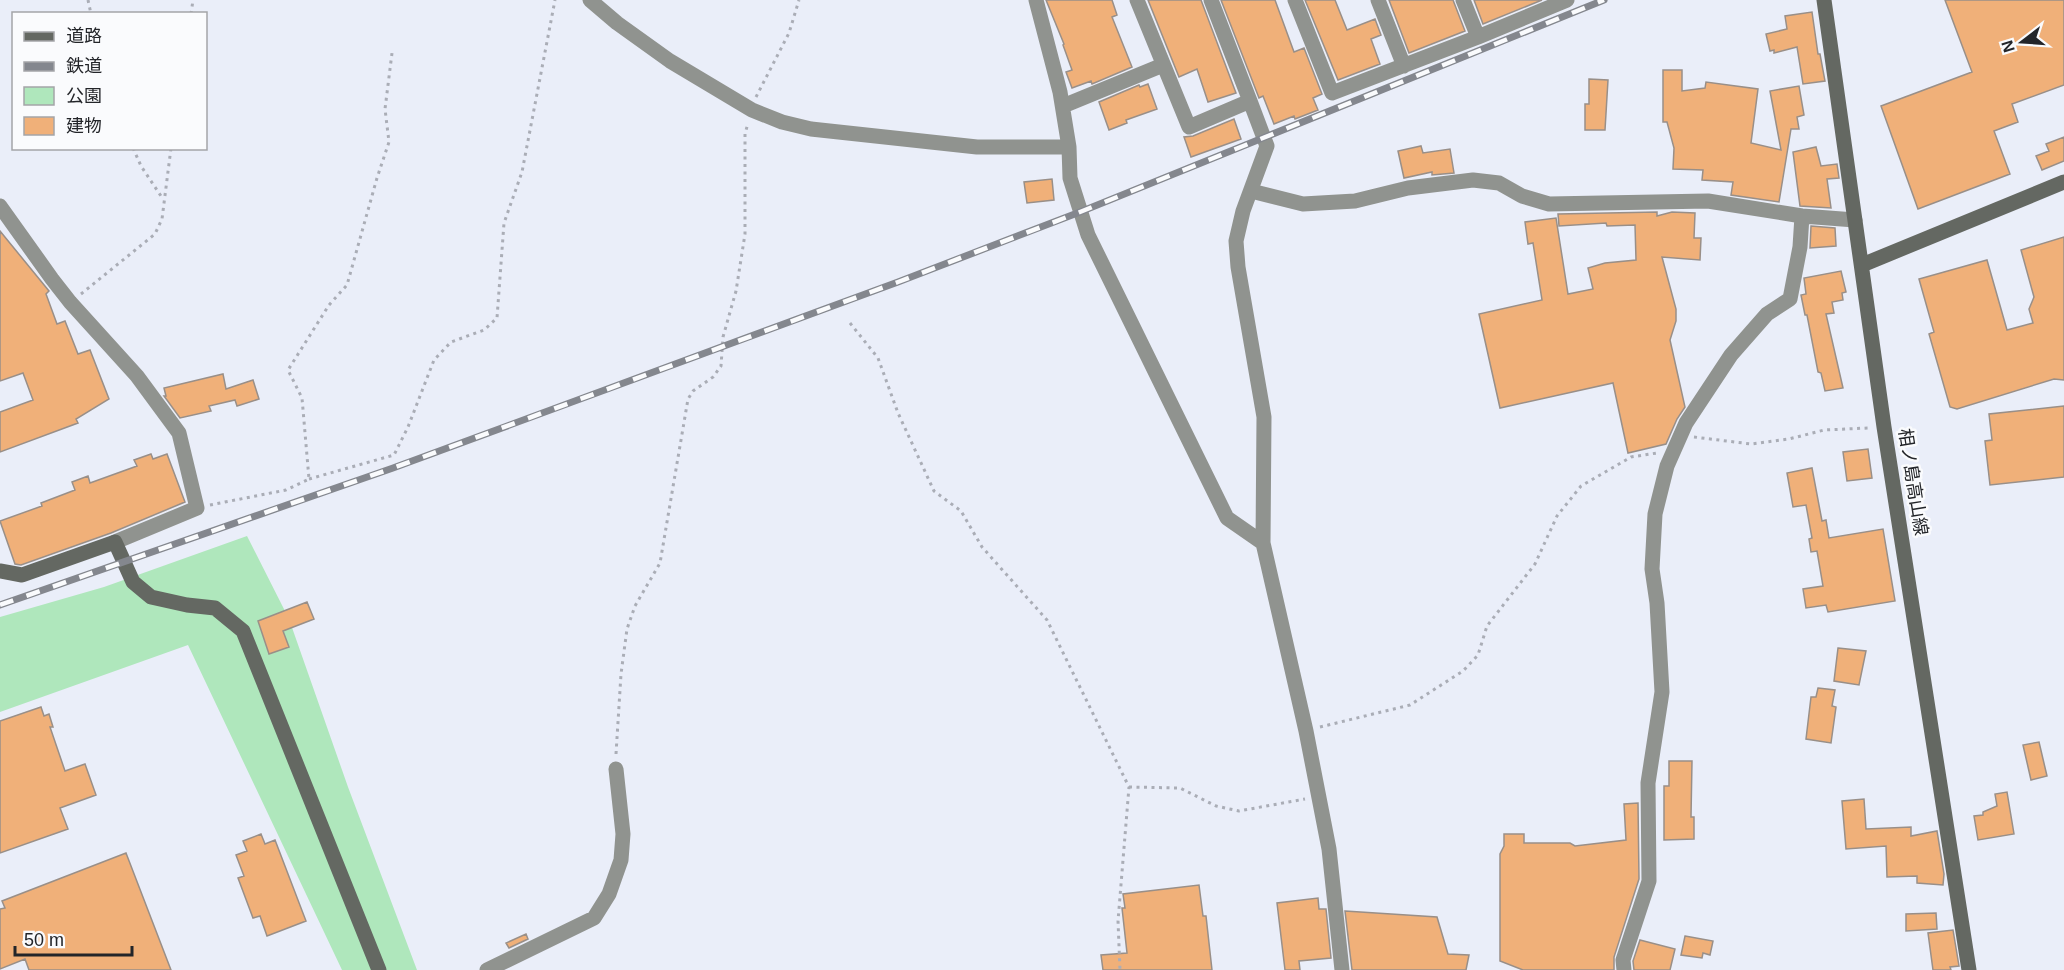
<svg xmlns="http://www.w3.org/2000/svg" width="2064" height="970" font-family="Helvetica,'Noto Sans JP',sans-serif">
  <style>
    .green { fill: #afe7bc }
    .building { fill: #f0b079; stroke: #998f88; stroke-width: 1.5 }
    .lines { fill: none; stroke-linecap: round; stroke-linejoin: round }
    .path { stroke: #aaadb6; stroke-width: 3; stroke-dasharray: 3 4.5; stroke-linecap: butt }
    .street { stroke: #90938f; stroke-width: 15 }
    .secondary { stroke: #646862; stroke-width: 15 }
    .rail-casing { stroke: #84878e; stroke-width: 7 }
    .rail { stroke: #fafbfd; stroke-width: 4.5; stroke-dasharray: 14; stroke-linecap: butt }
    .labels { text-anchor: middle; stroke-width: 5; stroke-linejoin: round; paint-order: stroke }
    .street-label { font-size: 18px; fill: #232529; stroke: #fafbfd }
  </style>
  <rect width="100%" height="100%" fill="#eaeef9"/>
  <path class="green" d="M247 536 289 619 348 787 417 970H342L188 645 0 712V617L104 587Z"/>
  <path class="building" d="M1046 0H1112L1117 15 1112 17 1132 67 1092 84 1091 81 1072 88 1066 72 1072 70 1063 45 1064 44Z
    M1148 0H1201L1236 93 1208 102 1197 69 1179 77Z
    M1221 0H1275L1294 52 1304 48 1322 94 1313 98 1318 110 1295 119 1294 116 1274 124 1263 96 1259 98Z
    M1305 0H1335L1347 30 1375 19 1381 35 1371 39 1380 64 1338 80Z
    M1389 0H1453L1465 31 1409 53Z
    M1474 0H1542L1483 24Z
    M1945 0H2064V85L2012 104 2018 122 1994 131 2010 174 1918 209 1881 106 1972 72Z
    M1812 12 1818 54H1820L1825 81 1803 84 1797 47 1774 53V50L1770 51 1766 34 1787 29 1785 16Z
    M1663 70H1682V91L1705 88 1706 82 1758 89 1751 143 1781 150 1770 91 1799 86 1804 115 1797 117 1799 129H1791L1779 202 1731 195 1733 182 1702 180 1703 170 1673 169 1674 148 1667 122H1663Z
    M1589 79 1608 80 1605 130H1585V104H1589Z
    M1148 84 1157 109 1126 120 1127 123 1109 130 1099 102 1139 85 1140 87Z
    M1234 119 1241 139 1191 157 1184 137 1193 136Z
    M2064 137V161L2042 170 2036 156 2049 151 2046 144Z
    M1421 146 1423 153 1450 149 1454 173 1432 175V172L1404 178 1398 151Z
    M1816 147 1821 166 1837 164 1839 178 1827 179 1831 208 1800 206 1793 152Z
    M1052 179 1054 200 1027 203 1024 182Z
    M1657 212V216L1672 212 1695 213 1694 238H1701L1700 260 1662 257 1676 309V321L1670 340 1685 407 1677 419 1666 444 1628 453 1613 383 1500 408 1479 314 1542 300 1533 243 1528 244 1525 222 1556 218 1568 294 1593 289 1588 268 1605 263 1636 260 1635 225 1607 226 1606 223 1559 226 1558 214Z
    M1811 226 1835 228 1836 246 1810 248Z
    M0 231 49 291 46 294 57 324 65 321 78 354 90 350 109 399 76 419 78 423 0 452V412L33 400 23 373 0 381Z
    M2064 237V380L2054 379 1957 409 1950 407 1929 334 1934 332 1919 279 1987 260 2007 330 2033 323 2029 309 2034 297 2021 250Z
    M1841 271 1846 292 1842 293 1843 300 1832 302 1834 313 1826 314 1843 388 1825 391 1821 373 1818 372 1807 315H1805L1801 295 1806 294 1804 278Z
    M223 374 226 389 253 380 259 399 237 406 235 400 209 406 211 411 180 418 164 396H166L164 388Z
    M2064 406V477L1990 485 1985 441 1992 440 1989 414Z
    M1868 449 1872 478 1847 481 1843 452Z
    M151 454 153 459 167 454 185 502 111 533 21 565 15 564 0 521 42 506 41 503 75 490 72 482 88 476 90 483 137 466 134 460Z
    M1812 468 1822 521 1826 520 1829 538 1883 529 1895 601 1828 612 1826 605 1806 608 1803 589 1823 586 1817 551 1811 552 1809 539 1812 538 1806 505 1793 507 1787 473Z
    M307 602 314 619 283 631 289 647 269 654 258 621Z
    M1838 648 1866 651 1859 685 1834 681Z
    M1818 688 1835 690 1832 706 1836 707 1831 743 1806 739 1811 697H1816Z
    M41 707 44 716 49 714 53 727H50L65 771 85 764 96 795 60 808 68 829 0 853V721Z
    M2039 742 2047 776 2031 780 2023 745Z
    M1669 761H1692L1691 817H1694V839L1664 840V786H1669Z
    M2007 792 2014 834 1978 840 1974 816 1983 815V812L1997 806 1995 794Z
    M1864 799 1866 829 1911 827V836L1937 831 1944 874 1943 885 1917 883V876L1887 877 1886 846 1846 849 1842 801Z
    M1638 803 1639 879 1614 957V970H1523L1500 961V854L1504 846V834H1524V843H1570L1575 846 1626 840 1624 804Z
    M261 834 265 844 275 840 306 921 267 936 260 916 253 918 238 878 244 876 236 855 247 851 243 841Z
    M126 853 171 970H29L25 959 0 969V909L5 908 2 901Z
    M1199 885 1203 916H1206L1212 970H1103L1101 955 1127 953 1122 908H1125L1123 894Z
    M1318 898 1319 909H1326L1331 958 1299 961 1300 970H1285L1277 903Z
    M1345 911 1437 917 1448 954 1469 955 1466 970H1352Z
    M1936 913 1937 929 1906 931V914Z
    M1953 930 1959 966 1950 967 1951 970H1933L1928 933Z
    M526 934 528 939 509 948 506 943Z
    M1685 936 1713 941 1710 955 1703 953 1702 958 1681 955Z
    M1640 940 1675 949 1670 970H1634L1633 961Z"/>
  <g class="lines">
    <path class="path" d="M88 0 91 14
      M191 14 193 0
      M756 97 789 33 799 0
      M133 148 141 166 163 199
      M81 294 155 234 162 219 171 148
      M850 323 878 358 898 413 934 491 961 511 982 547 1047 620 1129 787 1118 921 1120 970
      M1694 437 1751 444 1789 439 1824 430 1868 428
      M309 479 394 455 408 427 434 360 451 342 484 330 497 318 504 223 522 172 555 0
      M210 505 286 490 309 479 302 398 288 370 329 305 347 285 377 178 389 142 385 109 392 53
      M1320 727 1410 705 1463 671 1478 655 1487 626 1535 564 1557 516 1581 486 1631 457 1657 453
      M616 754 621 674 627 629 635 606 660 563 688 399 693 391 713 377 721 366 723 337 736 291 745 234V134L748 123
      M1129 787 1180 788 1216 806 1239 811 1305 799"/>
    <path class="street" d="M590 0 617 23 670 61 752 110 782 122 811 129 977 147H1069
      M1036 0 1060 92 1069 147 1070 178 1088 235 1227 518 1263 543
      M1137 0 1189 127 1250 101 1267 146 1243 211 1236 241 1238 267 1264 417 1263 543 1306 731 1329 849 1342 970
      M1211 0 1250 101
      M1295 0 1332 93 1478 37 1567 0
      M1378 0 1404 66
      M1463 0 1478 37
      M1063 106 1163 65
      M1251 191 1303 204 1355 201 1408 188 1473 180 1499 183 1522 196 1549 204 1708 201 1802 216 1855 220
      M0 206 52 279 70 302 137 376 179 433 197 508 115 542
      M487 970 594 918 609 894 621 860 623 834 616 769
      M1624 970 1623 960 1649 881 1648 783 1662 692 1657 603 1652 569 1655 514 1667 466 1686 423 1731 355 1767 314 1790 299 1800 247 1802 216"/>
    <path class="secondary" d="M1824 0 1884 427 1969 970
      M1862 265 2064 182
      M0 571 22 575 115 542 133 582 151 597 187 605 215 608 243 631 379 970"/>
    <g class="rail-casing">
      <path id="rail" d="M0 605 393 468 898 282 1080 212 1604 0"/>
    </g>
    <use href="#rail" class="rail"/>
  </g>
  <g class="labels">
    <g class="street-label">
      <text transform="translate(1913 482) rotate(81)" y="6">相ノ島高山線</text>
    </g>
  </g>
  <rect x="12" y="12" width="195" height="138" fill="#fafbfd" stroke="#a4a5a8" stroke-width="1.5"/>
  <rect x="24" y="32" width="30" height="9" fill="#646862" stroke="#a4a5a8" stroke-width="1.5"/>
  <text x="66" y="42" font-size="18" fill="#232529">道路</text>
  <rect x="24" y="62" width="30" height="9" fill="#84878e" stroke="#a4a5a8" stroke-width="1.5"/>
  <text x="66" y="72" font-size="18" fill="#232529">鉄道</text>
  <rect x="24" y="87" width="30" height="18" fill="#afe7bc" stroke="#a4a5a8" stroke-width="1.5"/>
  <text x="66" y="102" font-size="18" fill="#232529">公園</text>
  <rect x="24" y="117" width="30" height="18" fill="#f0b079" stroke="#a4a5a8" stroke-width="1.5"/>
  <text x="66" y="132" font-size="18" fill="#232529">建物</text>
  <g transform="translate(2022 42) rotate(253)" stroke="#fafbfd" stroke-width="4.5" paint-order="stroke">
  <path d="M0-4.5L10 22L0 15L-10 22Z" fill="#232529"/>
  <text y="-9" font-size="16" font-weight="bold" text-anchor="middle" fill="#232529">N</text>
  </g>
  <path d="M15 946v9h117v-9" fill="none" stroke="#232529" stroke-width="3"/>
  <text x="24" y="946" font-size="18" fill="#232529" stroke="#fafbfd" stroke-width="4.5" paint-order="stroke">50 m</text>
</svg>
